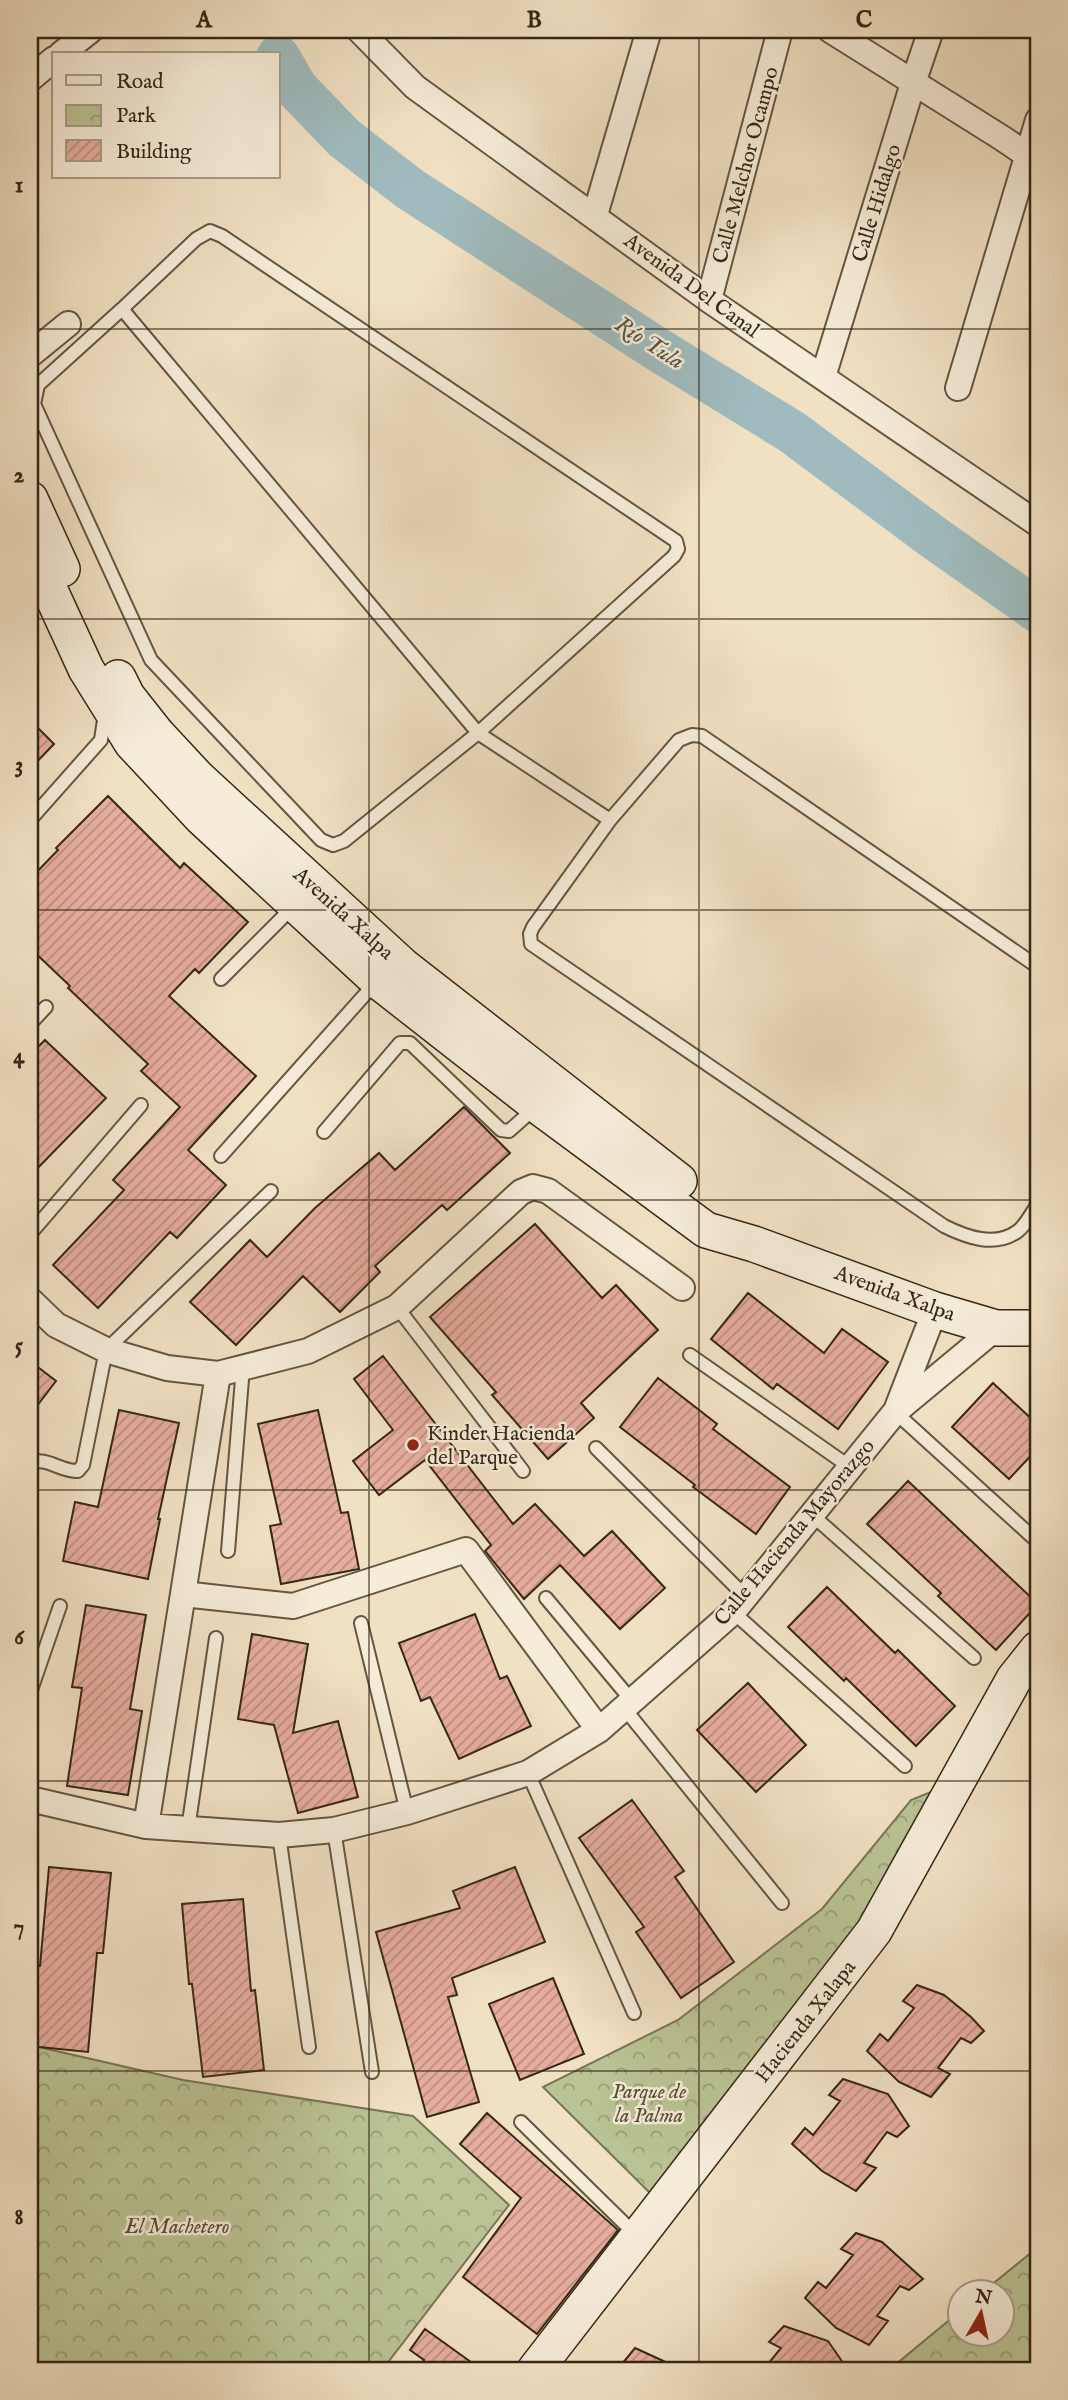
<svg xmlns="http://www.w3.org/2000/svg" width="1068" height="2400" font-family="'IM FELL English',serif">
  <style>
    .park { fill: url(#park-crowns); stroke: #787555; stroke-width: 2 }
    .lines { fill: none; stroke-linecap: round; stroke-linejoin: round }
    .river { stroke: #9fbbbe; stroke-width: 44 }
    .building { fill: url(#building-hatch); stroke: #352716; stroke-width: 2 }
    .lane-casing { stroke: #645641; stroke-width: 16 }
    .street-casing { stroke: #645641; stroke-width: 28 }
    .secondary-casing { stroke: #352716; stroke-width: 38 }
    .lane { stroke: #f6ecd8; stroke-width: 12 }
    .street { stroke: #f6ecd8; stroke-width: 24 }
    .secondary { stroke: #f6ecd8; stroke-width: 35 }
    .grid { fill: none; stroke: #352716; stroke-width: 2; stroke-opacity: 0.55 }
    .poi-dot { fill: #8f2418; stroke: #f6ecd8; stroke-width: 2.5 }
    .labels { text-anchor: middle; stroke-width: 5; stroke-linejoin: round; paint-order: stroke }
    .street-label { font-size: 21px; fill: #352716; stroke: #f6ecd8 }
    .poi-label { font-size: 21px; fill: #352716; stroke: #f6ecd8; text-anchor: start }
    .park-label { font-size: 21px; font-style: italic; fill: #564e36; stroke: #f6ecd8 }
    .water-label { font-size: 23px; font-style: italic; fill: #555348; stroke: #f6ecd8 }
    .neatline { fill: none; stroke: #352716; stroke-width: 2.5 }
    .grid-label { font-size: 23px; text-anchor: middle; font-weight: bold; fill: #352716 }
  </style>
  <defs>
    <pattern id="park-crowns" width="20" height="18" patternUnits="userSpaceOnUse" patternTransform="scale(1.75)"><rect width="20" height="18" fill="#bac394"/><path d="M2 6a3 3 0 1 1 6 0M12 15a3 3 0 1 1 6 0" fill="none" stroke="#989e78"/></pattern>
    <pattern id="building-hatch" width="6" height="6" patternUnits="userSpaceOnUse" patternTransform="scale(1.75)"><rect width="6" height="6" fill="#e7ad9e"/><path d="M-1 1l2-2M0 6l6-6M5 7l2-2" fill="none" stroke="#bc8d80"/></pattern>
  </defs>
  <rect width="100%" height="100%" fill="#f1e1c3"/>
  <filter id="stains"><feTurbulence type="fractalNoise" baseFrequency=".00286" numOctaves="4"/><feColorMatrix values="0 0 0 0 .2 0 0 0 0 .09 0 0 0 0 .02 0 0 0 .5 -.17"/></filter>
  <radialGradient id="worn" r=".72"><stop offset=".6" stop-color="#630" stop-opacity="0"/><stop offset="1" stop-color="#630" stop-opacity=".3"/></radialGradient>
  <path class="park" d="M943 1787 854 1938 654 2197 543 2087 678 2020 822 1909 911 1800Z
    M30 2045 183 2080 413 2116 509 2205 382 2370H30Z
    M1038 2247V2370H889L959 2312 960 2334H1002V2292L984 2291Z"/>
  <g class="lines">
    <path class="river" d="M278 57 296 88 344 138 410 189 657 349 792 432 933 537 1038 611"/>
  </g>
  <path class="building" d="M30 720 54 744 30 769Z
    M108 796 180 868 184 863 248 922 199 973 195 969 169 996 256 1076 188 1150 226 1185 177 1238 170 1232 98 1308 53 1265 124 1190 113 1180 180 1107 141 1071 148 1064 68 988 70 986 30 948V879L58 850 56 848Z
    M45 1040 106 1098 30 1176V1055Z
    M464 1107 510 1153 447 1210 442 1205 375 1266 380 1272 340 1312 303 1276 236 1345 190 1302 250 1240 267 1257 315 1208 379 1153 395 1170Z
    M535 1224 602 1298 616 1285 658 1330 581 1403 594 1418 548 1459 492 1395 496 1392 430 1317Z
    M748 1293 824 1353 842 1329 888 1362 838 1429 777 1384 773 1389 711 1339Z
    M383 1356 513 1524 535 1504 584 1556 612 1531 665 1588 620 1629 560 1565 524 1599 485 1551 491 1545 425 1460 379 1495 353 1461 393 1430 354 1379Z
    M30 1361 56 1381 30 1415Z
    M658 1378 717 1424 713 1429 790 1487 756 1534 693 1487 695 1485 620 1427Z
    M993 1383 1038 1425V1448L1009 1479 952 1427Z
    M119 1410 179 1423 158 1519H160L148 1579 63 1561 75 1502 98 1507Z
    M318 1410 341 1513 348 1512 359 1569 281 1584 270 1526 281 1524 258 1424Z
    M908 1481 1038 1604 996 1650 938 1596 941 1593 867 1524Z
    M827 1587 895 1653 898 1650 955 1706 916 1746 846 1678 844 1681 788 1627Z
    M86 1605 146 1615 130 1709 142 1711 128 1795 67 1786 82 1688 72 1687Z
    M475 1614 500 1679 507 1676 531 1726 459 1759 430 1697 421 1701 399 1643Z
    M252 1634 308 1644 293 1733 338 1721 358 1797 298 1813 274 1725 238 1719Z
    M748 1683 806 1745 756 1792 697 1730Z
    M632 1800 684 1871 675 1877 734 1962 681 1998 636 1932 644 1927 579 1838Z
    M49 1867 111 1873 103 1953H97L88 2052 30 2046V2007L34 1966H40Z
    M515 1867 545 1942 452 1978 457 1995 448 1997 479 2102 427 2117 376 1932 460 1908 453 1891Z
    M243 1899 251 1991 255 1990 264 2070 203 2077 192 1984H189L182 1904Z
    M553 1978 584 2054 520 2080 489 2004Z
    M917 1985 944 1995 971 2017 984 2031 971 2043 961 2038 938 2068 950 2074 931 2097 899 2082 867 2051 880 2034 888 2041 914 2008 903 2001Z
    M843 2079 888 2094 909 2126 897 2137 887 2132 864 2163 876 2168 856 2191 822 2171 792 2144 805 2128 813 2135 840 2101 829 2095Z
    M487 2113 618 2230 537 2334 463 2277 521 2198 460 2144Z
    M856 2233 882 2242 923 2279 909 2290 900 2286 877 2316 888 2321 869 2345 836 2328 805 2298 818 2282 826 2288 853 2255 841 2249Z
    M784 2326 828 2341 848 2370H763L781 2348 769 2342Z
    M425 2329 482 2370H417L424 2360 410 2350Z
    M635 2348 683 2370H617Z"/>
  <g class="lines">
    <g class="lane-casing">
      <path id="lane" d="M122 309 38 385 34 404 151 660 321 840 333 845 344 841 478 733 674 556 678 549 676 541 222 236 210 231 196 239 122 309 478 733 610 820 679 740 692 735 702 736 1038 967
        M30 820 101 740 105 713
        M610 820 533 927 530 934 531 944 944 1226C966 1237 995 1248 1018 1231 1026 1225 1032 1212 1038 1204
        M221 979 295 905
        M30 1024 46 1007
        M324 1132 400 1043H410L501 1130 509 1131 536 1107
        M221 1156 377 981
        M30 1234 141 1105
        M397 1307 523 1471
        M690 1355 850 1467
        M895 1412 1038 1542
        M596 1448 745 1596
        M30 1463C46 1456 61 1472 78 1471L83 1465 106 1350 271 1191
        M812 1515 974 1658
        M228 1551 243 1367
        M546 1598 632 1701
        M733 1612 905 1766
        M361 1623 407 1812
        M30 1693 60 1606
        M624 1708 782 1903
        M528 1773 634 2013
        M30 1822 34 1801
        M188 1829 216 1638
        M334 1830 372 2072
        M279 1835 309 2047
        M521 2122 636 2235"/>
    </g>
    <g class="street-casing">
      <path id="street" d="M359 30 415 87 709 300 1038 524
        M830 30 1002 138 1027 155 1035 166
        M61 54 91 30
        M30 79 54 59
        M595 215 649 30
        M709 300 780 30
        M30 355 68 324
        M823 377 914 80 931 30
        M958 388 1038 120
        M30 1300 56 1325 106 1350 167 1368 218 1374 308 1351 397 1307 521 1192 533 1187 548 1191 682 1288
        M897 1408 935 1310
        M183 1594 293 1606 466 1550 599 1730
        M30 1799 146 1826 279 1835 334 1830 407 1812 528 1773 599 1730 733 1612 895 1412 996 1328
        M146 1826 218 1374"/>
    </g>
    <g class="secondary-casing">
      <path id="secondary" d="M30 499 62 569
        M30 547 86 669 132 743 202 818 377 980 538 1106 706 1230 754 1244 935 1310 996 1328H1038
        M118 678 127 696 157 734 198 778 403 966 679 1181
        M535 2370 874 1931 1014 1679 1038 1649"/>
    </g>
    <use href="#lane" class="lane"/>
    <use href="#street" class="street"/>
    <use href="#secondary" class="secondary"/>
  </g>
  <path class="grid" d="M369 30V2370M699 30V2370M30 329H1038M30 619H1038M30 910H1038M30 1200H1038M30 1490H1038M30 1781H1038M30 2071H1038"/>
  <circle class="poi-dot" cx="413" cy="1445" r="7"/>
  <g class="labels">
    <g class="street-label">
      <text transform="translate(745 165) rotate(-75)" y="7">Calle Melchor Ocampo</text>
      <text transform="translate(876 203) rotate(-73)" y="7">Calle Hidalgo</text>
      <text transform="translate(692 285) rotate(36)" y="7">Avenida Del Canal</text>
      <text transform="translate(344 913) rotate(42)" y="7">Avenida Xalpa</text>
      <text transform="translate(895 1293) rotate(20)" y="7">Avenida Xalpa</text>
      <text transform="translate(794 1532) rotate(-50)" y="7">Calle Hacienda Mayorazgo</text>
      <text transform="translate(805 2021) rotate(-52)" y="7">Hacienda Xalapa</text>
    </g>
    <g class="poi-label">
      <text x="427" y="1440">Kinder Hacienda<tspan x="427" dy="24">del Parque</tspan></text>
    </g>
    <g class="park-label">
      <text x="649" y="2098">Parque de<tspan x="649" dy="24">la Palma</tspan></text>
      <text x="177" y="2233">El Machetero</text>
    </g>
    <g class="water-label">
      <text transform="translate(650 342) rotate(33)" y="8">Río Tula</text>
    </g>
  </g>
  <rect width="1068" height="2400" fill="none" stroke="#f1e1c3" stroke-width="77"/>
  <rect x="52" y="52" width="228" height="126" fill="#f6ecd8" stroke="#a99d8a" stroke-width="2"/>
  <rect x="66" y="75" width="35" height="10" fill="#f6ecd8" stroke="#a99d8a" stroke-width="2"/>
  <text x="116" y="88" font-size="21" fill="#352716">Road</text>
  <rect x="66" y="105" width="35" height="21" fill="url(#park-crowns)" stroke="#a99d8a" stroke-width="2"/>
  <text x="116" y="122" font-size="21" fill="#352716">Park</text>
  <rect x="66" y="140" width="35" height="21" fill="url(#building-hatch)" stroke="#a99d8a" stroke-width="2"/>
  <text x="116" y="158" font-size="21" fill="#352716">Building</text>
  <g transform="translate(981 2313) rotate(9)"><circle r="33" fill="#f6ecd8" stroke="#a99d8a" stroke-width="2"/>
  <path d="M0-5L12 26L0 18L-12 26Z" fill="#8f2418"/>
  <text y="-10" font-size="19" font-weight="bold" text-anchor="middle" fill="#352716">N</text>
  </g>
  <rect x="38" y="38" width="992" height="2324" class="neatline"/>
  <g class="grid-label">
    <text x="204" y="27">A</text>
    <text x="534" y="27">B</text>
    <text x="864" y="27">C</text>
    <text x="19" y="192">1</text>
    <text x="19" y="482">2</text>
    <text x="19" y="772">3</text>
    <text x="19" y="1063">4</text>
    <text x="19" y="1353">5</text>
    <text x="19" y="1644">6</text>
    <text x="19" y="1934">7</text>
    <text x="19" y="2224">8</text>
  </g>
  <rect width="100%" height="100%" filter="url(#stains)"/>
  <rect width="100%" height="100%" fill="url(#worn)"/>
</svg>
